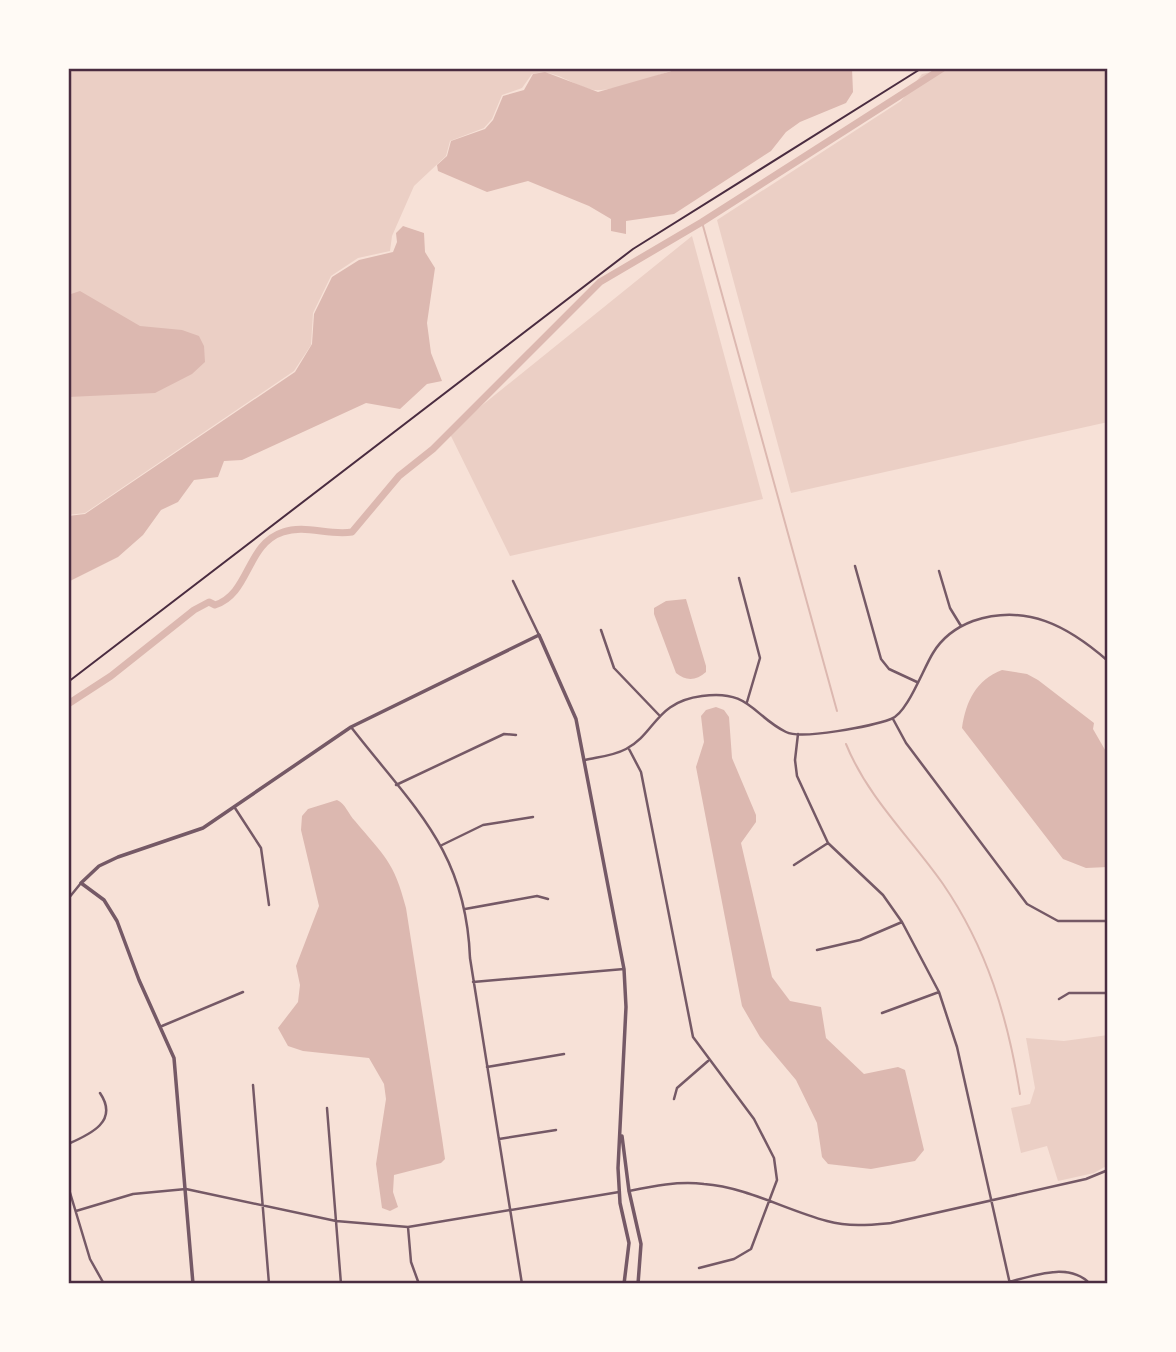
<svg xmlns="http://www.w3.org/2000/svg" width="1176" height="1352" font-family="'DejaVu Sans',sans-serif">
  <style>
    .green { fill: #ebcfc5 }
    .water { fill: #dcb8b0 }
    .lines { fill: none; stroke-linecap: round; stroke-linejoin: round }
    .stream { stroke: #dcb8b0; stroke-width: 2 }
    .canal { stroke: #dcb8b0; stroke-width: 7 }
    .path { stroke: #4a2c40; stroke-width: 2 }
    .minor { stroke: #755966; stroke-width: 2.5 }
    .tertiary { stroke: #755966; stroke-width: 3.5 }
    .neatline { fill: none; stroke: #4a2c40; stroke-width: 2.5 }
  </style>
  <rect width="100%" height="100%" fill="#f7e1d7"/>
  <path class="green" d="M68 68H678C660 75 612 92 594 90 571 86 557 68 532 74L522 88 502 95 492 119 484 128 450 141 446 156 414 186 392 236 390 251 358 258 331 276 313 313 311 345 294 371 85 513 68 515Z
    M950 68H1108V422L791 493 717 220 901 101 922 74Z
    M692 236 763 499 510 556 449 432Z
    M1108 1035V1165L1094 1173 1058 1181 1047 1146 1021 1153 1011 1108 1030 1104 1035 1088 1026 1038 1064 1041Z"/>
  <path class="water" d="M682 68H852L853 92 846 103 800 122 786 132 771 151 674 214 626 221V234L611 231V219L589 206 528 181 487 192 438 171 437 165 447 156 451 141 485 129 493 120 503 96 524 90 533 74 545 72 598 92Z
    M403 226 424 233 425 252 435 268 427 323 431 353 442 381 427 384 400 409 366 403 242 460 224 461 218 477 194 480 178 502 161 510 143 535 118 557 68 582V516L85 514 295 372 312 344 314 314 332 277 359 260 393 252 397 242 396 233Z
    M80 291 140 326 182 330 199 336 204 346 205 362 192 374 155 393 68 397V295Z
    M686 599 706 666V672C696 681 686 681 676 673L654 614V608L666 601Z
    M1002 670 1027 674 1038 680 1094 723 1093 729 1108 755V867L1086 868 1063 859 962 728C966 701 976 680 1002 670Z
    M716 707 724 710 729 717 732 758 756 815V822L741 843 772 977 790 1001 821 1007 826 1038 864 1074 898 1067 905 1070 924 1150 915 1161 871 1169 828 1164 822 1157 817 1123 796 1080 760 1037 742 1006 696 767 704 742 701 716 706 710Z
    M337 800C346 804 348 814 355 821 384 856 394 861 406 908L442 1138 445 1159 441 1163 394 1175 393 1192 398 1207 390 1211 382 1208 376 1164 386 1099 384 1084 369 1058 303 1051 288 1046 278 1028 298 1002 300 985 296 966 319 906 301 830 302 816 308 809Z"/>
  <g class="lines">
    <path class="stream" d="M702 222 837 711
      M846 744C868 798 910 837 943 884 987 948 1008 1018 1020 1094"/>
    <path class="canal" d="M68 704 111 676 194 610 209 602 215 605C250 594 246 544 283 532 305 524 329 536 352 532L399 476 433 449 600 282 702 222 943 68"/>
    <path class="path" d="M68 682 633 249 922 68"/>
    <path class="minor" d="M855 566 881 659 889 669 917 682
      M939 571 950 608 961 626
      M739 578 760 658 747 702
      M513 581 539 635
      M601 630 614 668 659 715
      M893 719 906 743 1027 904 1058 921H1108
      M351 727C413 807 466 850 470 958L522 1284
      M798 734 795 760 797 776 828 843 883 895 902 922 939 992 957 1047 1010 1284
      M629 749 641 772 693 1037 754 1119 774 1158 777 1180 751 1249 734 1259 699 1268
      M585 760C598 757 613 756 626 749 656 733 655 702 702 696 750 689 753 716 786 732 802 740 872 726 891 719 907 714 923 669 933 653 942 638 957 627 973 621 1026 603 1068 626 1108 661
      M396 785 504 734 516 735
      M235 808 261 848 269 905
      M442 845 483 825 533 817
      M794 865 828 843
      M68 899 81 883
      M465 909 537 896 548 899
      M817 950 860 940 902 922
      M473 982 624 969
      M1059 999 1069 993H1108
      M882 1013 939 992
      M162 1026 243 992
      M487 1067 564 1054
      M253 1085 269 1284
      M674 1099 677 1088 708 1061
      M327 1108 341 1284
      M499 1139 556 1130
      M68 1144C91 1134 119 1121 100 1093
      M68 1186 90 1259 104 1284
      M629 1191C653 1186 678 1181 704 1184 746 1187 786 1210 827 1221 849 1227 869 1225 891 1223L1086 1179 1108 1170
      M76 1211 133 1194 186 1189 336 1221 408 1227 619 1192
      M408 1227 411 1262 419 1284
      M1001 1284C1028 1278 1068 1260 1090 1284"/>
    <path class="tertiary" d="M622 1136 629 1191 641 1244 638 1284
      M193 1284 174 1058 139 980 117 921 104 900 81 883 99 866 118 857 203 828 351 727 539 635 576 719 624 969 626 1007 618 1168 620 1203 629 1243 624 1284"/>
  </g>
  <rect width="1176" height="1352" fill="none" stroke="#fffaf5" stroke-width="140"/>
  <rect x="70" y="70" width="1036" height="1212" class="neatline"/>
</svg>
